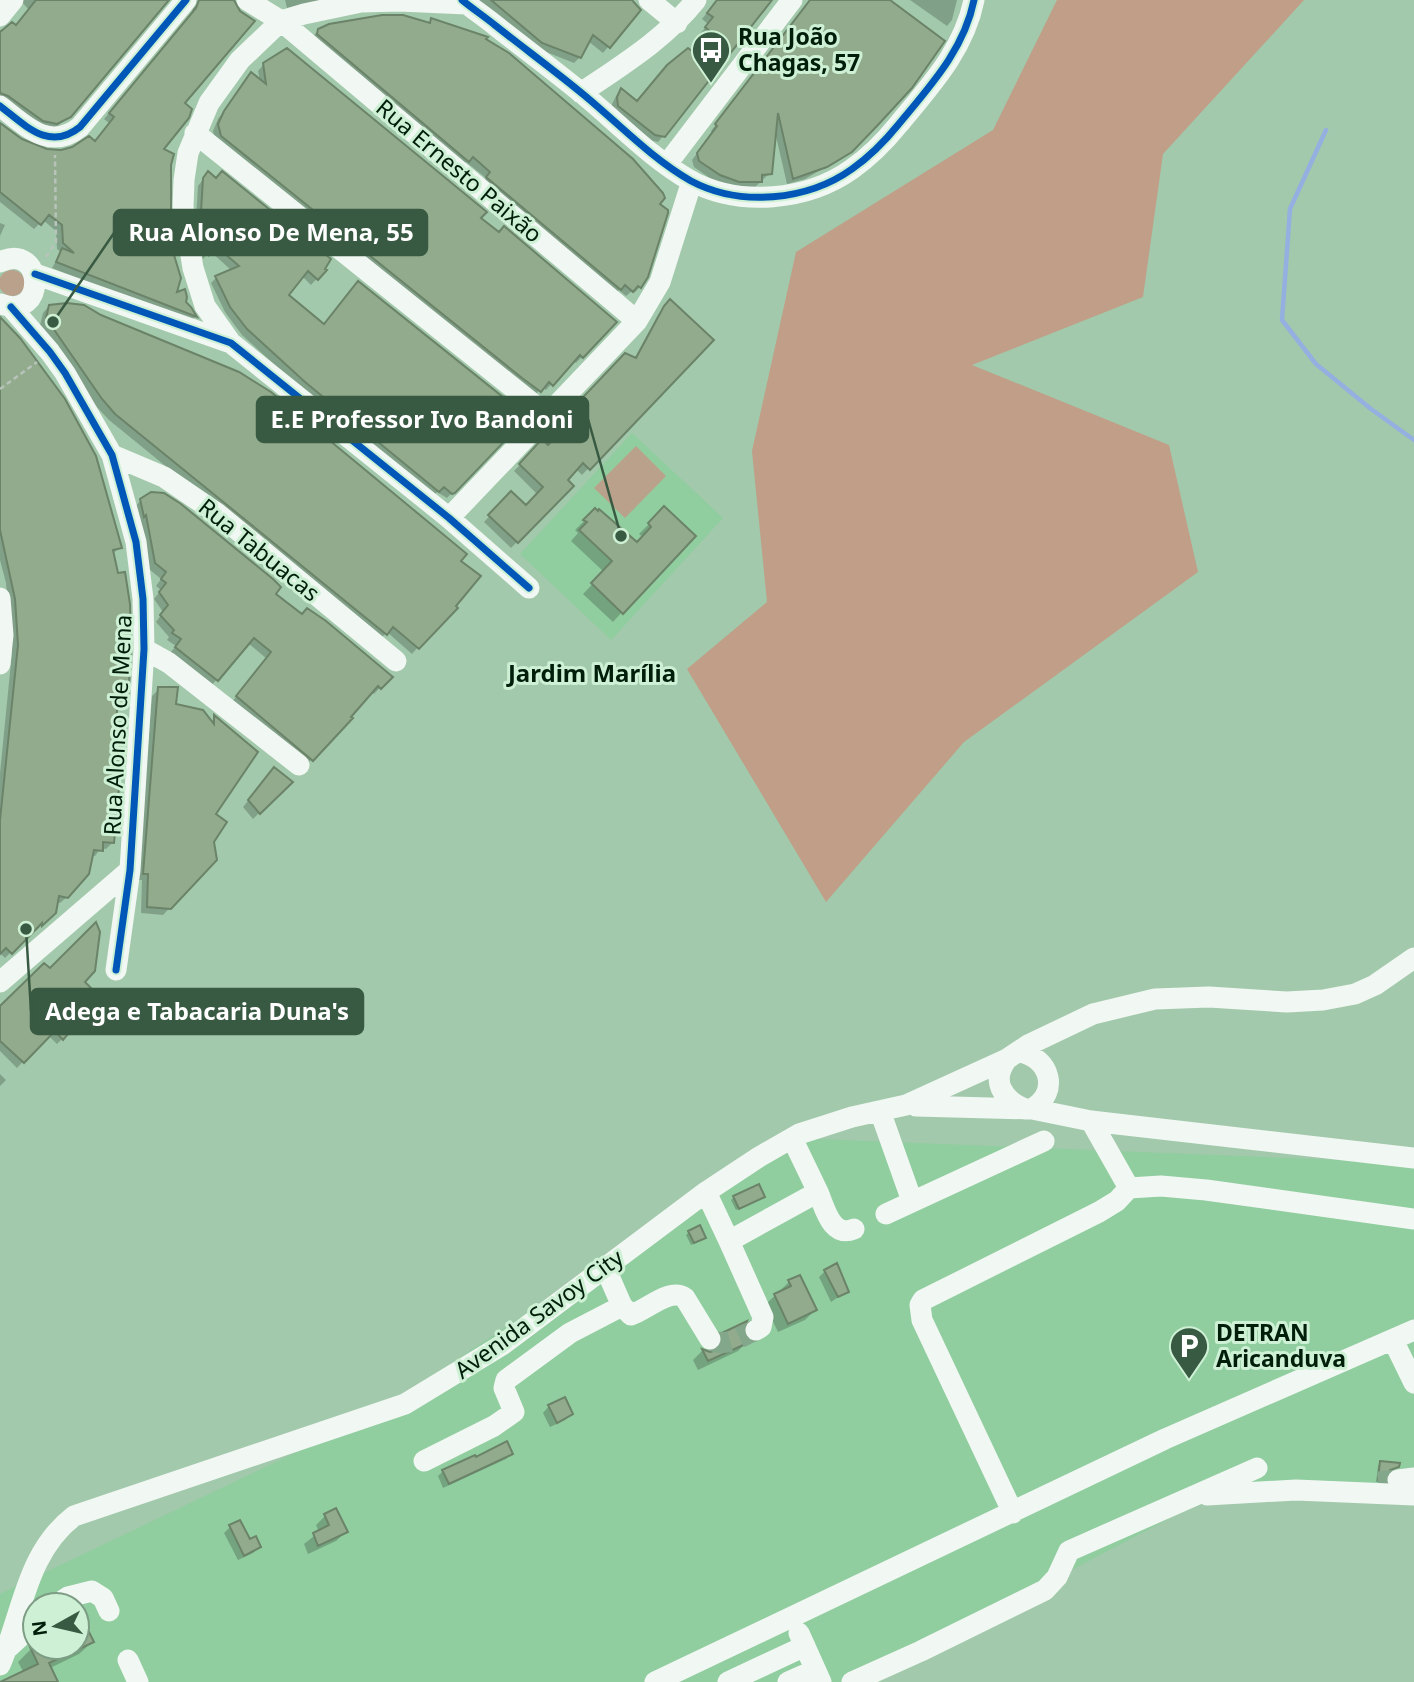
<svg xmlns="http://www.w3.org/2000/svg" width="1414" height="1682" font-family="'Noto Sans',sans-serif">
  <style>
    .built { fill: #90cd9f; fill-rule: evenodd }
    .green { fill: #b9a18c }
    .forest { fill: #c09e87 }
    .shadow { fill: #0003 }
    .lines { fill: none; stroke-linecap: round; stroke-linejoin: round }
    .stream { stroke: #94b0e0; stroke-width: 4.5 }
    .building { fill: #92ab8d; stroke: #6b8368; stroke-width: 2 }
    .minor-tunnel { stroke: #82a78b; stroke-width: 21; stroke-dasharray: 21 10; stroke-linecap: butt }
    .path { stroke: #b8c4bb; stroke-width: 2.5; stroke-dasharray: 5 3.5; stroke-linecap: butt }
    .minor { stroke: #f1f7f2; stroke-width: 21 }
    .cycleway-casing { stroke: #cef1d5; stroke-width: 11 }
    .cycleway { stroke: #0057b8; stroke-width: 7 }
    .labels { text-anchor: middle; stroke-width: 6; stroke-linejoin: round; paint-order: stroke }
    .poi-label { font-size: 23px; font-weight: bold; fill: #011e0a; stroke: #cef1d5; text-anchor: start }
    .street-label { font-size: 23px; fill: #011e0a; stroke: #cef1d5 }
    .neighbourhood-label { font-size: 24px; font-weight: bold; fill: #011e0a; stroke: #cef1d5 }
    .leader { fill: none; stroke: #395a42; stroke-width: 2.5 }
    .callout-dot { fill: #395a42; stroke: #cef1d5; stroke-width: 2.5 }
    .callout { fill: #395a42; stroke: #395a42; stroke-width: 2.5 }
    .callout-label { font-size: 24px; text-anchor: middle; font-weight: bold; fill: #fff }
  </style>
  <rect width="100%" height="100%" fill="#a2c9ab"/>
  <path class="built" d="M632 433 723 518 611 640 520 554Z
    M792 1138 1414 1163V1504L1214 1495 859 1682H0V1594L370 1417ZM35 1605H77V1647H35Z"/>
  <path class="green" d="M-1 283a13 13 0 1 1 26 0a13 13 0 1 1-26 0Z
    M636 446 666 476 625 518 594 488Z"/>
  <path class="forest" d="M1057 0H1304L1163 154 1143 297 972 365 1169 445 1198 572 964 742 826 902 687 669 767 602 752 451 796 252 993 130Z"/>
  <path class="shadow" d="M20 0H167L70 116 56 127 44 129 0 101V30L16 27 29 10Z
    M201 0H233L161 150 169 165V212L167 214 171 297 190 308 195 317 189 322 52 268 61 252 57 249 56 231 43 220 34 229 0 202V124L33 147 58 152 95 143 109 123 104 119 191 16 193 8Z
    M285 0H324L287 8Z
    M477 0H628L638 10 603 53 588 41 580 57 574 63 536 48Z
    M717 0H770L664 135 658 142 649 140 612 112V104L616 96 621 91 636 103 701 60 714 45 700 34 708 24 702 19Z
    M810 0H888L907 90 843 157 805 179 787 184 775 132 770 173 754 188H732L714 181 694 167 692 160 712 133 711 131Z
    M910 0H957L952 20 947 26Z
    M432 20 484 39 658 204 640 287 634 293 632 291 626 296 619 290 614 295 482 184 486 178 466 162 462 167 313 36 319 30 428 24Z
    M264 64 615 322 576 363 573 360 546 390 542 387 534 396 215 142 213 131 218 119 246 80 260 81 258 71Z
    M208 173 262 214 324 271 311 285 302 276 287 295 323 325 504 412 516 426 447 498 437 492 433 497 299 387 242 335 225 312 211 283 216 278 232 271 210 251 203 259 199 246 196 219 198 186Z
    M0 223 5 225 0 236Z
    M670 301 712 340 582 475 576 469 565 480 572 486 511 548 484 522 511 493 526 507 538 495 514 471 542 442 548 448 568 425 563 420 625 355 634 359 658 315Z
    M49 306 418 647 412 654 387 632 379 640 109 420 95 405 40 325 43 313Z
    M0 318 120 548 112 554 126 700 120 706H115L112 744V843L106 849 101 848 95 856H91L67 897 60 903 56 902 54 912 37 930 36 927 5 958 0 953V773L12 652 6 583 0 560Z
    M141 500 390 677 374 694 371 691 349 717 351 718 306 765 231 703 267 659 248 643 211 686 170 653 176 646 167 640 169 637 156 622 163 612 154 599 161 590 156 586 161 579 149 569 135 507Z
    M664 509 622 612 613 622 583 594 604 572 571 541 578 533 575 530 585 520 636 544 643 537 639 534Z
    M159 689 174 705 210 722 215 718 212 841 215 859 163 915 141 913 142 880H137L152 696Z
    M268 776 290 782 253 819 243 807Z
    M50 971 82 982 67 1016 62 1039 57 1044 48 1035 17 1068 0 1051V1009Z
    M0 1074 6 1080 0 1086Z
    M734 1197 760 1199 736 1210 731 1200Z
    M689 1232 702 1240 691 1245 686 1235Z
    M825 1271 847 1291 831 1302 819 1277Z
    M789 1282 815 1310 805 1320 778 1332 765 1305Z
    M741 1331 748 1341 738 1351 698 1370 693 1360 702 1351 713 1353V1345L723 1335Z
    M549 1406 571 1414 565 1420 550 1427 543 1413Z
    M511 1454 506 1459 443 1488 438 1476 443 1471Z
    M1380 1463 1398 1466 1387 1471 1381 1482H1376L1378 1466Z
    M325 1516 346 1532 336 1541 308 1554 304 1544 319 1532 316 1525Z
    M230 1527 259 1547 253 1553 238 1560 224 1533Z
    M77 1628 92 1642 79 1654 50 1668 56 1682H8L24 1673 18 1662 31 1649 77 1647Z"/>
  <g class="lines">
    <path class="stream" d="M1326 130 1290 209 1282 320 1316 364 1371 409 1414 440"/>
  </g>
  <path class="building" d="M36 0H169L71 117 57 124 43 121 8 96 0 93V32L12 22 16 25Z
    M199 0H234L240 11 255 21 185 103 192 109 189 118 164 149 174 154 171 165V213L168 212 174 255 181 278 177 292 185 289 187 297 186 302 191 307 197 317 56 262 62 248 74 253 63 243 62 225 49 215 41 225 0 192V123L22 139 47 149 61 150 72 147 89 136 95 141 114 117 109 113 196 8Z
    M491 0H632L641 10 610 48 593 35 581 58 542 43Z
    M717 0H772L665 137 655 135 618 106 617 97 621 88 637 101 667 65 688 48 701 58 718 38 705 27 713 17 707 13Z
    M810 0H890L945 41 912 88 877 126 852 152 827 167 793 179 778 113 772 174 762 175V182H739L720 175 699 161 697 153 717 126 715 124Z
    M382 15H403L430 23 431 18 488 37 486 39 509 53 633 159 663 193 665 198 660 204 668 210V213L648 277 641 288 638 286 633 292 625 285 621 290 486 177 490 172 473 157 469 162 317 34 318 29 329 24Z
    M287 48 487 212 481 218 499 232 504 226 617 322 583 358 580 355 553 386 549 382 541 392 522 378 221 136 218 124 224 111 251 72 266 84 263 63Z
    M208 171 216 178 222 171 269 209 265 213 282 228 286 223 331 259 325 269 327 270 318 280 308 271 289 295 324 324 358 281 513 405 507 412 516 419 513 422 519 426 455 493 452 494 444 487 439 492 305 382 247 329 230 307 215 276 239 266 217 247 209 255 204 239 201 212 203 178Z
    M670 299 714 340 590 470 583 463 568 480 574 486 518 543 488 515 511 491 526 505 543 487 519 464 542 439 548 445 572 421 573 418 568 413 625 353 636 358 664 306Z
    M67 303 84 305 101 315 239 372 271 392 467 554 461 561 481 576 456 606 458 608 419 649 393 627 387 635 115 414 102 399 46 318 49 305Z
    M0 317 20 338 65 399 96 456 122 548 113 550 118 573 125 572 130 604 131 649 128 701 118 700 114 742 123 743 114 843 103 842V851L94 850 89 874 68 898 59 896 56 913 42 926V923L12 954 6 948 0 954V820L18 645 15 599 0 530Z
    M151 492 164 493 181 504 273 579 281 587 276 594 302 614 307 608 326 621 393 677 381 689 378 686 351 717 353 718 313 761 236 696 271 652 254 638 218 681 175 647 181 639 172 633 174 630 160 615 168 605 159 592 166 583 161 579 166 572 155 563 146 515 144 517 140 499Z
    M664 506 696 536 623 614 591 583 612 561 579 530 587 522 583 520 595 508 598 511 599 509 637 542 651 527 648 523Z
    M158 687H178L176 704 203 710 214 724V715L258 752 216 814 227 822 214 842 217 860 171 909 147 907 148 874H143Z
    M274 767 293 782 260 814 248 800Z
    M96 922 100 932 95 971 85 982 94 991 69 1016 74 1021 73 1028 63 1040 55 1031 24 1063 0 1041V1006L44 963 50 968Z
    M759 1184 765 1197 739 1209 733 1196Z
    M700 1225 706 1238 694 1243 688 1231Z
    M837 1263 849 1292 838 1297 824 1270Z
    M800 1275 817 1310 788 1324 774 1294 791 1286 788 1280Z
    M747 1321 743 1331 750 1342 708 1361 702 1349 710 1352 717 1350 722 1345V1333Z
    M565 1397 573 1414 557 1423 548 1405Z
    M507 1441 513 1454 449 1484 442 1470 475 1455 476 1457Z
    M1380 1461 1400 1463 1399 1467 1390 1470 1385 1481 1378 1480Z
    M336 1508 348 1532 318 1546 313 1533 329 1525 324 1514Z
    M240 1520 250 1539 256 1536 261 1547 244 1556 229 1525Z
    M77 1608 94 1642 49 1663 58 1682H0L38 1664 30 1647H77Z"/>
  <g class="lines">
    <path class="minor-tunnel" d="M710 1339C724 1349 741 1336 756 1330
      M1378 1482 1398 1480"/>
    <path class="path" d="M46 257 56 242 55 155
      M0 389 37 362"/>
    <path class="minor" d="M247 0 281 21 637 321
      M462 0C473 9 485 17 496 26 525 49 555 71 584 95 618 123 652 159 691 181 740 207 807 201 852 169 869 157 885 141 898 125 930 86 964 50 974 0
      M649 0 677 23
      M0 16 13 0
      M581 93C622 65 665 39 696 0
      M0 106C25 125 49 152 80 127L186 0
      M195 133 547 415
      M667 164 792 0
      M0 262C45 241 47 322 1 304
      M35 274 231 343 449 518 529 588
      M11 307 50 352 65 373 112 455 136 542 143 599 144 649 130 870 116 970
      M231 343 205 306 193 268 183 207 184 180 188 153 209 103 240 60 281 21 304 14 361 2 399 1 467 4
      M112 455 164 477 218 514 396 661
      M449 518 637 321 660 282 692 181
      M0 598 3 635 0 664
      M144 649 169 663 299 765
      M0 982 130 870
      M1020 1052C1050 1058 1060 1092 1032 1109
      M1007 1059C990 1081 1003 1100 1025 1109
      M916 1106 1032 1109 1091 1121 1414 1158
      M880 1111 912 1201
      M1091 1121 1129 1188
      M792 1138 818 1192
      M706 1192 729 1241 818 1192C825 1208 831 1238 854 1229
      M886 1214 1044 1141
      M729 1241 763 1317 761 1327 756 1330
      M622 1306 631 1315C647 1310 670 1287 685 1298L710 1339
      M1393 1340 1414 1383
      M424 1461 494 1426 514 1412 504 1388 506 1380 570 1333 622 1306 605 1267
      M1398 1480 1414 1478
      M1207 1495 1296 1490 1414 1495
      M1013 1513 922 1320 920 1305 923 1300 1099 1212 1117 1201 1129 1188 1161 1186 1206 1190 1414 1219
      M56 1605 68 1597 92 1591 103 1598 109 1611
      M799 1633 821 1682
      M9 1647 35 1623
      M128 1660 138 1682
      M0 1665C23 1613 26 1553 74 1516L405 1404 502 1345 706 1192 759 1157 799 1134 852 1117 906 1105 1007 1059 1028 1045 1093 1014 1155 999 1209 997 1287 1002 1323 1000 1355 994 1375 985 1414 958
      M655 1682 1165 1439 1414 1330
      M728 1682 805 1646
      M788 1682 815 1670
      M852 1682 921 1651 1045 1590 1057 1577 1069 1551 1257 1468"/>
    <g class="cycleway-casing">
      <path id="cycleway" d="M462 0C473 9 485 17 496 26 525 49 555 71 584 95 618 123 652 159 691 181 740 207 807 201 852 169 869 157 885 141 898 125 930 86 964 50 974 0
        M0 106C25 125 49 152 80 127L186 0
        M35 274 231 343 449 518 529 588
        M11 307 50 352 65 373 112 455 136 542 143 599 144 649 130 870 116 970"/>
    </g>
    <use href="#cycleway" class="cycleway"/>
  </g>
  <defs>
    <g id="bus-pin" transform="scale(2.0125)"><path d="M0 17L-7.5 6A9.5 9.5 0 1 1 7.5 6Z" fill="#395a42" stroke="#cef1d5"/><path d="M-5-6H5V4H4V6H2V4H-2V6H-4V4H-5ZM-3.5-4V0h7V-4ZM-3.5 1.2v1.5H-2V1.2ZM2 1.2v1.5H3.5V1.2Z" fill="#fff"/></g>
    <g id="parking-pin" transform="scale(2.0125)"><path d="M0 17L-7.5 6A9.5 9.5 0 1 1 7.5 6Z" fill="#395a42" stroke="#cef1d5"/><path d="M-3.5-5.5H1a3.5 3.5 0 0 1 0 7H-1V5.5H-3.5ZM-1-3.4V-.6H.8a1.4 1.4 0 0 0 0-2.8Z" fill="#fff"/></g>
  </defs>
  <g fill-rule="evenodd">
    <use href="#bus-pin" x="711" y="50"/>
    <use href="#parking-pin" x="1189" y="1346"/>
  </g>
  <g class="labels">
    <g class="poi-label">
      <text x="738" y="45">Rua João<tspan x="738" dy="26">Chagas, 57</tspan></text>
      <text x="1216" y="1341">DETRAN<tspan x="1216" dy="26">Aricanduva</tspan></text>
    </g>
    <g class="street-label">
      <text transform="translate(459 171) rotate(40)" y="8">Rua Ernesto Paixão</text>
      <text transform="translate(259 550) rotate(39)" y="8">Rua Tabuacas</text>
      <text transform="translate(118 725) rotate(-87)" y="8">Rua Alonso de Mena</text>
      <text transform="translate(539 1314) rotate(-36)" y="8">Avenida Savoy City</text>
    </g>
    <g class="neighbourhood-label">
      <text x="592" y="682">Jardim Marília</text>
    </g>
  </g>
  <path class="leader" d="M53 322L114 233M621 536L588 419M26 929L31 1011"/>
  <g class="callout-dot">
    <circle cx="53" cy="322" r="7"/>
    <circle cx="621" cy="536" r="7"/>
    <circle cx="26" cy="929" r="7"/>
  </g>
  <g class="callout">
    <rect x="114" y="210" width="313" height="45" rx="7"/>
    <rect x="257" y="397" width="331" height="45" rx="7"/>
    <rect x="31" y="989" width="332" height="45" rx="7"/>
  </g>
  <g class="callout-label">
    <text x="271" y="241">Rua Alonso De Mena, 55</text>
    <text x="422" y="428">E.E Professor Ivo Bandoni</text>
    <text x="197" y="1020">Adega e Tabacaria Duna's</text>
  </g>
  <g transform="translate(56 1626) rotate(262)"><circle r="33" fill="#cef1d5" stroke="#7c9d84" stroke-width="2"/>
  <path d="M0-5L12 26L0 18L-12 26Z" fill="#395a42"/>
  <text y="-10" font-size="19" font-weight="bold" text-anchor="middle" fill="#011e0a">N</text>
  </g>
</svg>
